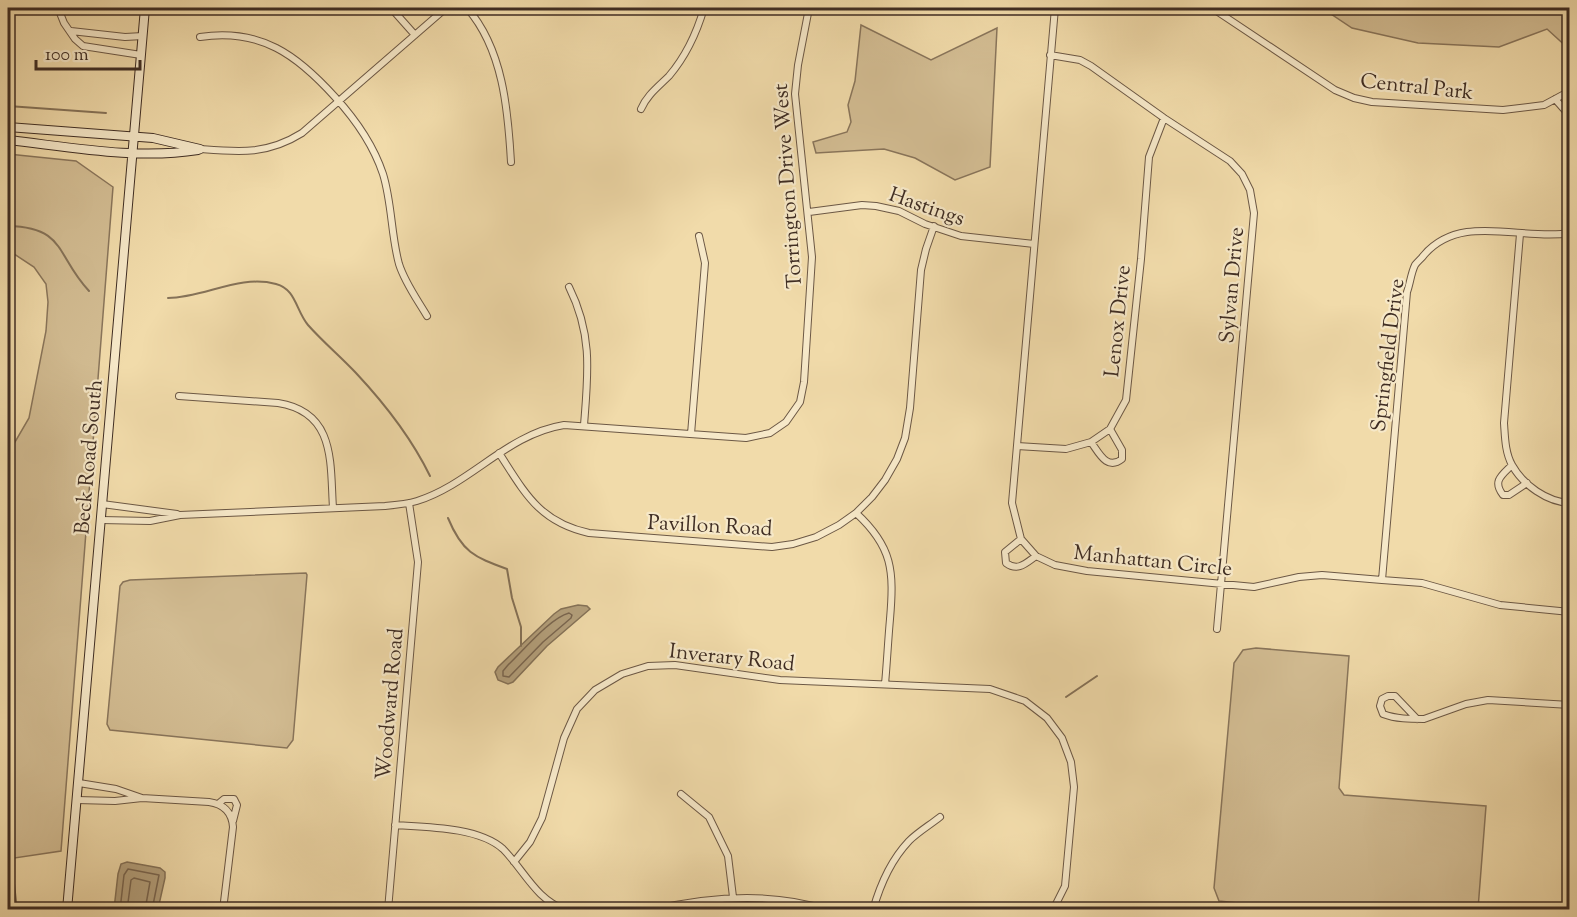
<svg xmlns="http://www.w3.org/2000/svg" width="1577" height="917" font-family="'Sorts Mill Goudy',serif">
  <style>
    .green { fill: #d3bd93; stroke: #89755b; stroke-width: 1.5 }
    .water { fill: #b4a07c; stroke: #857258; stroke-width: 1.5 }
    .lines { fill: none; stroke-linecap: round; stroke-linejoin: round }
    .shore { stroke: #7a6650; stroke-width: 1.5 }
    .stream { stroke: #857258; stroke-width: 2 }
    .street-casing { stroke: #6c5845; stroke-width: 8 }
    .secondary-casing { stroke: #3f2d23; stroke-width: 10 }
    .street { stroke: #f6e8c8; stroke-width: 6 }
    .secondary { stroke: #f6e8c8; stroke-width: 8 }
    .labels { text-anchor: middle; stroke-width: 4.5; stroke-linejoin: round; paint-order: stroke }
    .street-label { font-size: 21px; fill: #3f2d23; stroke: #f6e8c8 }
  </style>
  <rect width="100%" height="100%" fill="#f1dbaa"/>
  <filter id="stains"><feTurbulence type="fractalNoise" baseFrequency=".00333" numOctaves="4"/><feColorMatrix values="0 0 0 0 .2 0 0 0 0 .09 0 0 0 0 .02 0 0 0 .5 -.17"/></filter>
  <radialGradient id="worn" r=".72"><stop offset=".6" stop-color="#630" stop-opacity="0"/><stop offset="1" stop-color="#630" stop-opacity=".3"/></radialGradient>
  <path class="green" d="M1322 8H1569V49L1547 29 1499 47 1418 43 1352 28Z
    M861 25 931 60 997 28 990 167 955 180 915 158 884 149 816 153 813 142 847 132 851 122 848 105 855 81Z
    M8 154 76 161 113 187 61 851 8 859V454L29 418 46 331 48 302 46 284 34 267 8 250Z
    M306 573 307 575 293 740 287 748 110 730 107 724 120 586 123 582 130 580Z
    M1256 648 1349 656 1339 788 1344 795 1486 806 1478 909 1306 910 1219 901 1214 888 1234 663 1243 650Z"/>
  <path class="water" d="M578 605 587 606 590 609 547 646 513 682 508 684 498 680 495 672 498 667 554 614 561 609Z
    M127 862 160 868 165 872V878L158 909H114L118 874 121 864Z"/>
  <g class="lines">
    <path class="shore" d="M569 613 572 615 571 618 543 642 509 677 503 676V671L508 665C523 651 550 618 569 613Z
      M120 910 124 875 128 869 159 875 152 910
      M127 910 131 880 134 878 150 882 145 910"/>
    <path class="stream" d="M8 106 106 113
      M8 226C66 227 56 256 89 291
      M168 298C204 298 239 274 276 284 296 289 296 311 308 325 323 342 340 356 356 373 385 404 412 439 430 476
      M448 518C462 552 474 557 507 569L512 598 521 627V646
      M1066 697 1097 676
      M8 830 17 910"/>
    <g class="street-casing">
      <path id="street" d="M58 8 64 23 75 39 83 46 141 55
        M391 8 415 35
        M467 8C503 49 508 110 511 162
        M1055 8 1012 503 1021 539 1036 556 1055 565 1087 571 1254 587 1299 577 1322 575 1382 580 1422 583 1500 605 1570 612
        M1212 8 1335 90 1354 98 1372 102 1503 110 1544 105 1570 91
        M71 31 125 37 143 36
        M200 37C261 28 297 55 335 97 356 120 373 144 383 174 392 203 391 235 399 264 405 283 417 299 427 316
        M1050 55 1080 60 1091 66 1164 118 1230 161 1242 174 1250 190 1254 213 1217 629
        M1555 99 1570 116
        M641 109C647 95 658 87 669 76 686 56 697 32 704 8
        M200 149C239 152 267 155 302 133L446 8
        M809 212 862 205 876 206 899 211 925 224 961 236 1034 244
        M1520 234 1504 423C1505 437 1505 452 1512 465 1523 485 1547 502 1570 503
        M569 287C593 335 588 374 584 425
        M179 396 278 403C336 412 330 463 333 508
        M691 434 705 263 699 236
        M1091 442C1099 453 1107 471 1122 459V450L1110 429
        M1017 446 1066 449 1091 442 1110 429 1126 400 1141 259 1149 157 1164 118
        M499 453C525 493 539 522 589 533L772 547 793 544 816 537 839 525 856 513 872 497 885 480 897 459 905 438 910 408 921 270 926 249 934 226
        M1512 465C1502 475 1492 481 1503 495H1509L1527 483
        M102 504 177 514
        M856 513C893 547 894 571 890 619 888 641 887 663 885 684
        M101 520 150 521 180 515 385 506C396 505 407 504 417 501 471 484 507 434 564 425L746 438 770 433 786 422 800 402 804 382 812 257 795 94 798 65 809 8
        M1021 539 1005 552 1006 563C1018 572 1026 563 1036 556
        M1382 580 1407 292C1410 284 1411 273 1415 265 1417 262 1422 258 1424 255 1461 212 1521 241 1570 233
        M1417 719 1395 696H1388L1382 699 1380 706 1383 714C1396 719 1410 719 1424 719L1466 704 1488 700 1570 705
        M681 794 709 817 728 856 733 897
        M142 798 209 802C223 804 232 812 233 827L223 910
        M77 800 115 801 142 798 116 789 79 783
        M218 804 224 799H234L237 805 233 821
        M395 825C426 827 479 827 503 849 524 870 536 900 566 910
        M514 862 530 842 542 818 564 738 577 709 595 690 622 674 648 666 675 665 780 680 990 689 1025 701 1047 718 1062 738 1071 762 1074 787 1065 886 1053 910
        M388 910 418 562 409 503
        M652 910C708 897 772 892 827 910
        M873 910C880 885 891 860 909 841 918 832 930 825 940 817"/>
    </g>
    <g class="secondary-casing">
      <path id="secondary" d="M8 127 153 138 200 149
        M8 140C70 147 136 160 198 150
        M67 910 145 8"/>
    </g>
    <use href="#street" class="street"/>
    <use href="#secondary" class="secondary"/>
  </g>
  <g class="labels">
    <g class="street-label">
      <text transform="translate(1417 86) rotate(6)" y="7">Central Park</text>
      <text transform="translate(787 186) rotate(-94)" y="7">Torrington Drive West</text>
      <text transform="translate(927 206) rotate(19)" y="7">Hastings</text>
      <text transform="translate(1231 285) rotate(-85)" y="7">Sylvan Drive</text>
      <text transform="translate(1117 321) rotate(-84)" y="7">Lenox Drive</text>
      <text transform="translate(1387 355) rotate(-83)" y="7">Springfield Drive</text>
      <text transform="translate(88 457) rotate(-85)" y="7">Beck Road South</text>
      <text transform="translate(710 525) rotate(3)" y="7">Pavillon Road</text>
      <text transform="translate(1153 560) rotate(6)" y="7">Manhattan Circle</text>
      <text transform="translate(732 657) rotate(6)" y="7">Inverary Road</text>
      <text transform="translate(389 704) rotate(-85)" y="7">Woodward Road</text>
    </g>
  </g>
  <rect width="1577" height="917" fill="none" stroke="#f1dbaa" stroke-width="30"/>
  <rect x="9" y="9" width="1559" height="899" fill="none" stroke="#3f2d23" stroke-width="3"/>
  <rect x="15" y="15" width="1547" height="887" fill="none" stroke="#3f2d23" stroke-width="1.5"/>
  <path d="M36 60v9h104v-9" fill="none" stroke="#3f2d23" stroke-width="3"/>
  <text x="45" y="60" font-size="18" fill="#3f2d23" stroke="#f6e8c8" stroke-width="4.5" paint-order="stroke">100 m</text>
  <rect width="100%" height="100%" filter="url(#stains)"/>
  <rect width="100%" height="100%" fill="url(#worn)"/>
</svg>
